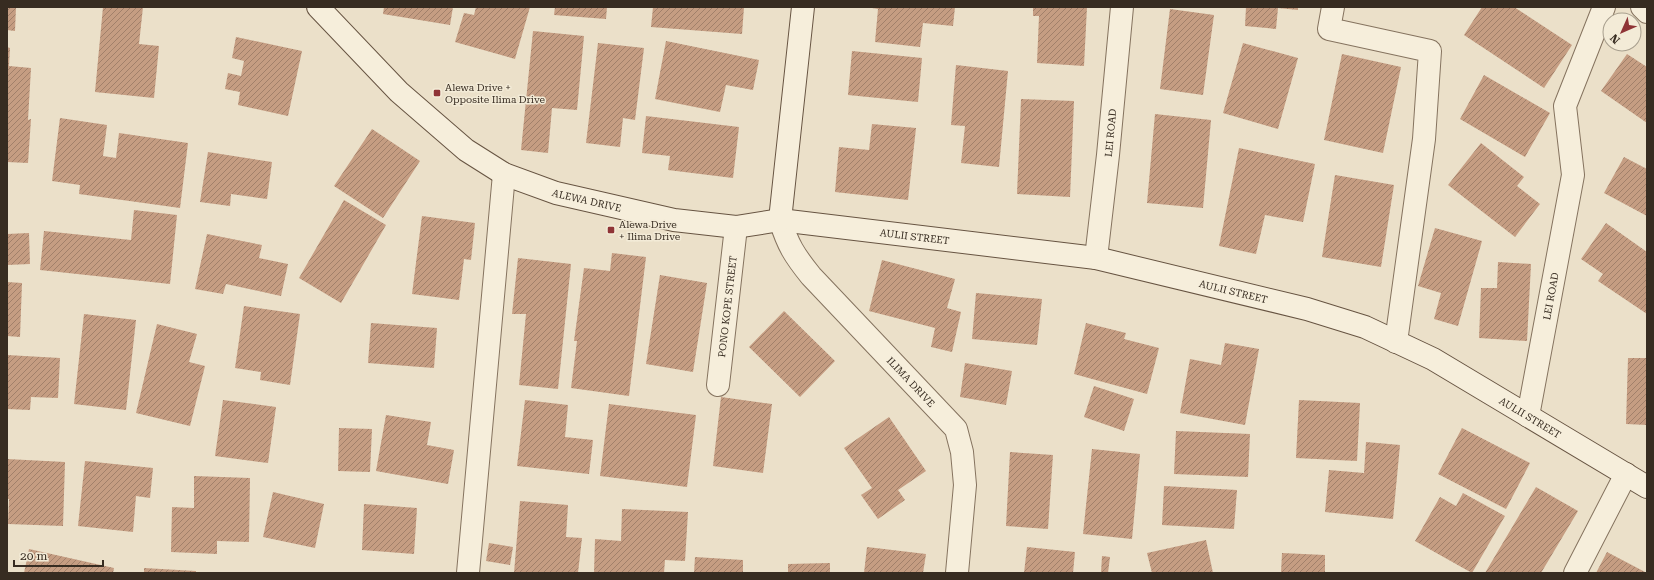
<svg xmlns="http://www.w3.org/2000/svg" width="1654" height="580" font-family="'Roboto Serif',serif">
  <style>
    .building { fill: url(#building-hatch) }
    .lines { fill: none; stroke-linecap: round; stroke-linejoin: round }
    .street-casing { stroke: #85735f; stroke-width: 24 }
    .secondary-casing { stroke: #675442; stroke-width: 24 }
    .street { stroke: #f6eedb; stroke-width: 22 }
    .secondary { stroke: #f6eedb; stroke-width: 22 }
    .poi-dot { fill: #8f3436; stroke: #f3ebd7; stroke-width: 1.5 }
    .labels { text-anchor: middle; stroke-width: 3; stroke-linejoin: round; paint-order: stroke }
    .poi-label { font-size: 10px; fill: #372c21; stroke: #f3ebd7; text-anchor: start }
    .street-label { font-size: 10px; fill: #372c21; stroke: #f3ebd7 }
  </style>
  <defs>
    <pattern id="building-hatch" width="6" height="6" patternUnits="userSpaceOnUse"><rect width="6" height="6" fill="#c59d82"/><path d="M-1 1l2-2M0 6l6-6M5 7l2-2" fill="none" stroke="#a1806a"/></pattern>
  </defs>
  <rect width="100%" height="100%" fill="#ebe0c9"/>
  <path class="building" d="M7 7H16L15 31 7 30Z
    M103 7H143L139 44 159 46 154 98 95 92Z
    M384 7H453L450 25 383 14Z
    M476 7H530L515 59 455 42 464 13 474 15Z
    M555 7H607L606 19 554 15Z
    M653 7H744L742 34 651 27Z
    M866 7H955L953 26 923 23 920 47 875 42 878 9Z
    M1033 7H1087L1084 66 1037 63 1039 16H1033Z
    M1246 7H1298V10L1278 8 1276 29 1245 26Z
    M1482 7H1514L1572 45 1544 88 1464 35Z
    M1170 9 1214 15 1203 95 1160 89Z
    M533 31 584 36 577 110 552 108 548 153 521 150Z
    M236 37 302 51 288 116 238 105 240 92 225 89 228 73 241 76 244 61 232 58Z
    M666 41 759 60 753 90 726 85 720 112 655 99Z
    M598 43 644 48 635 120 623 118 620 147 586 143Z
    M1243 43 1298 58 1278 129 1223 113Z
    M7 47 10 48 9 66 31 68 28 120 31 119 28 163 7 162Z
    M852 51 922 58 918 102 848 95Z
    M1342 54 1401 67 1383 153 1324 140Z
    M1627 54 1647 67V123L1601 91Z
    M956 65 1008 71 999 167 961 163 965 126 951 125Z
    M1484 75 1550 113 1525 157 1460 119Z
    M1021 99 1074 101 1070 197 1017 194Z
    M1155 114 1211 120 1203 208 1147 203Z
    M646 116 739 127 733 178 668 170 670 156 642 153Z
    M60 118 107 125 103 156 116 158 119 133 188 143 180 208 79 194 80 185 52 181Z
    M872 124 916 128 908 200 835 192 839 147 869 150Z
    M372 129 420 161 383 218 334 186Z
    M1481 143 1524 177 1517 186 1540 204 1515 237 1448 185Z
    M1239 148 1315 164 1303 222 1265 215 1256 254 1219 246Z
    M208 152 272 162 267 199 231 194 230 206 200 202Z
    M1624 157 1647 169V216L1604 193Z
    M1335 175 1394 185 1381 267 1322 257Z
    M344 200 386 225 341 303 299 278Z
    M134 210 177 215 170 284 40 270 44 231 131 240Z
    M422 216 475 223 471 260 464 259 459 300 412 294Z
    M1606 223 1647 252V314L1598 281 1603 274 1581 259Z
    M1435 228 1482 241 1458 326 1434 319 1441 293 1418 286Z
    M29 233 30 264 7 265V234Z
    M207 234 262 245 259 258 288 264 281 296 226 284 223 294 195 289Z
    M612 253 646 257 629 396 571 388 577 341H574L584 268 610 271Z
    M518 258 571 264 558 389 519 385 526 314H512Z
    M882 260 955 279 947 308 961 312 952 352 931 347 935 328 869 311Z
    M1498 262 1531 264 1527 341 1479 338 1481 288H1497Z
    M660 275 707 283 693 372 646 364Z
    M7 282 22 283 20 337 7 336Z
    M976 293 1042 299 1037 345 972 339Z
    M244 306 300 314 290 385 260 380 261 372 235 368Z
    M784 311 835 361 800 397 749 347Z
    M84 314 136 320 126 410 74 404Z
    M371 323 437 328 434 368 368 363Z
    M1086 323 1126 333 1124 339 1159 348 1147 394 1074 374Z
    M157 324 197 334 189 362 205 366 190 426 136 413Z
    M1225 343 1259 349 1245 425 1180 413 1190 359 1221 365Z
    M7 355 60 358 58 398 31 397 30 410 7 409Z
    M1628 358H1647V425L1626 424Z
    M965 363 1012 371 1006 405 960 397Z
    M1094 386 1134 399 1124 431 1084 417Z
    M721 397 772 404 763 473 713 466Z
    M223 400 276 407 268 463 215 456Z
    M525 400 568 405 565 437 593 440 589 474 517 466Z
    M1299 400 1360 403 1357 461 1296 458Z
    M609 404 696 415 687 487 600 476Z
    M386 415 431 422 427 445 454 450 448 484 376 471Z
    M889 417 926 471 898 490 905 500 878 519 861 495 872 488 844 448Z
    M339 428 372 429 370 472 338 471Z
    M1462 428 1530 463 1506 509 1438 474Z
    M1176 431 1250 434 1248 477 1174 474Z
    M1366 442 1400 445 1393 519 1325 512 1329 470 1364 473Z
    M1092 449 1140 454 1132 539 1083 534Z
    M1010 452 1053 455 1048 529 1006 526Z
    M7 459 65 462 63 526 8 524 9 499H7Z
    M85 461 153 468 150 498 136 496 133 532 78 526Z
    M194 476 250 478 249 542 217 541V554L171 552 172 507 194 508Z
    M1164 486 1237 490 1234 529 1162 525Z
    M1536 487 1578 511 1541 573H1485Z
    M273 492 324 504 315 548 263 537Z
    M1463 493 1505 516 1472 573 1415 541 1440 497 1456 506Z
    M520 501 568 505 566 537 582 538 578 573H514Z
    M364 504 417 508 414 554 362 550Z
    M622 509 688 512 685 561 665 560 664 573H594L595 539 621 541Z
    M1206 540 1213 573H1152L1147 553Z
    M489 543 513 547 510 565 486 561Z
    M867 547 926 554 923 573H864Z
    M1027 547 1075 552 1073 573H1024Z
    M29 549 114 568 113 573H24Z
    M1607 552 1647 573H1596Z
    M1282 553 1325 555V573H1281Z
    M1102 556 1110 557 1108 573H1101Z
    M695 557 743 560V573H694Z
    M830 563V573H788V564Z
    M144 568 196 571V573H144Z"/>
  <g class="lines">
    <g class="street-casing">
      <g id="street">
        <path d="M1333 7 1329 29 1430 51 1424 139 1396 342"/>
        <path d="M1642 7 1647 12"/>
        <path id="s1" d="M780 220C788 245 794 255 811 276L956 429 962 452 965 485 957 573"/>
        <path id="s2" d="M1096 258 1108 155 1122 7"/>
        <path id="s3" d="M718 385 736 227"/>
        <path id="s4" d="M1528 416 1573 175 1565 106 1604 7"/>
        <path d="M468 573 504 174"/>
        <path d="M1575 573 1626 474"/>
      </g>
    </g>
    <g class="secondary-casing">
      <g id="secondary">
        <path id="s5" d="M318 7 399 92 466 150 504 174 556 193 674 220 736 227 780 220 1096 258 1307 309 1365 327 1433 359 1647 487"/>
        <path d="M780 220 803 7"/>
      </g>
    </g>
    <use href="#street" class="street"/>
    <use href="#secondary" class="secondary"/>
  </g>
  <g class="poi-dot">
    <rect x="433" y="89" width="8" height="8" rx="2"/>
    <rect x="607" y="226" width="8" height="8" rx="2"/>
  </g>
  <g class="labels">
    <g class="poi-label">
      <text x="445" y="91">Alewa Drive +<tspan x="445" dy="12">Opposite Ilima Drive</tspan></text>
      <text x="619" y="228">Alewa Drive<tspan x="619" dy="12">+ Ilima Drive</tspan></text>
    </g>
    <g class="street-label">
      <text dy="4" stroke="none"><textPath href="#s2" startOffset="126">LEI ROAD</textPath></text>
      <text dy="4" stroke="none"><textPath href="#s5" startOffset="338">ALEWA DRIVE</textPath></text>
      <text dy="4" stroke="none"><textPath href="#s5" startOffset="670">AULII STREET</textPath></text>
      <text dy="4" stroke="none"><textPath href="#s5" startOffset="994">AULII STREET</textPath></text>
      <text dy="4" stroke="none"><textPath href="#s4" startOffset="122">LEI ROAD</textPath></text>
      <text dy="4" stroke="none"><textPath href="#s3" startOffset="79">PONO KOPE STREET</textPath></text>
      <text dy="4" stroke="none"><textPath href="#s1" startOffset="210">ILIMA DRIVE</textPath></text>
      <text dy="4" stroke="none"><textPath href="#s5" startOffset="1319">AULII STREET</textPath></text>
    </g>
  </g>
  <rect width="1654" height="580" fill="none" stroke="#372c21" stroke-width="16"/>
  <g transform="translate(1622 32) rotate(225)"><circle r="19" fill="#f3ebd7" stroke="#a89f8e"/>
  <path d="M0-3L7 15L0 10L-7 15Z" fill="#8f3436"/>
  <text y="-6" font-size="11" font-weight="bold" text-anchor="middle" fill="#372c21">N</text>
  </g>
  <path d="M14 560v6h89v-6" fill="none" stroke="#372c21" stroke-width="2"/>
  <text x="20" y="560" font-size="12" fill="#372c21" stroke="#f3ebd7" stroke-width="3" paint-order="stroke">20 m</text>
</svg>
